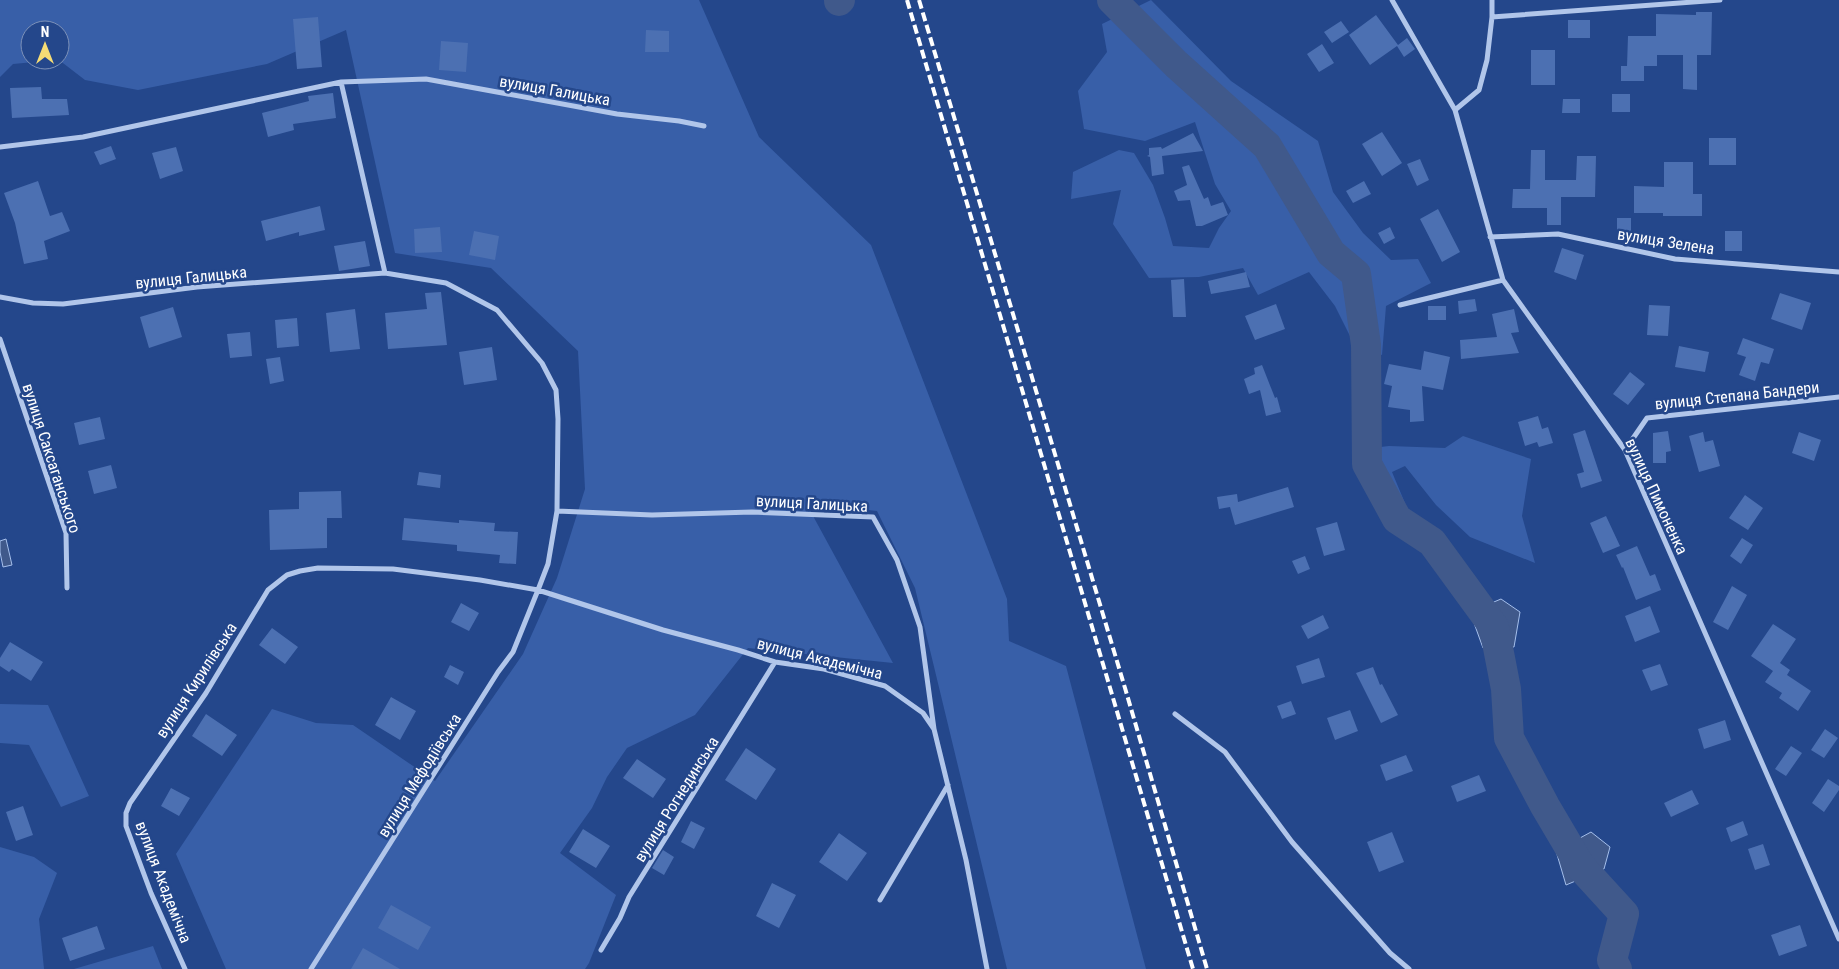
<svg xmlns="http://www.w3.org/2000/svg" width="1839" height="969" font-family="'Roboto Condensed',sans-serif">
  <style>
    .green { fill: #385fa8 }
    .water { fill: #40598b; stroke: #a5bfeb }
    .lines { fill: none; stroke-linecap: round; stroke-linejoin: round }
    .river { stroke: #40598b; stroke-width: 30 }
    .building { fill: #4c70b2 }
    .minor { stroke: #b1c6ea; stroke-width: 5 }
    .rail { stroke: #fff; stroke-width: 4; stroke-dasharray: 9 4; stroke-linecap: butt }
    .labels { text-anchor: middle; stroke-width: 5; stroke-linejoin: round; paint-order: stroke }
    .street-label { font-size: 16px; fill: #fff; stroke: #24478b }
  </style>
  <rect width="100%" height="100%" fill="#24478b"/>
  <path class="green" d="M0 0H699L759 137 871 245 1007 599 1009 641 1066 666 1146 969H1007L915 588 877 511 806 503 893 663 748 648 695 715 627 748 607 777 592 808 560 853 616 895 589 963 585 969H226L176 854 272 709 316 723 353 725 435 781 523 654 557 578 585 489 578 351 491 268 395 253 346 30 267 64 138 90 85 80 59 60 60 30H30V60H56L13 64 0 77Z
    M1151 0 1231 81 1318 141 1333 192 1363 233 1391 260 1418 259 1431 283 1386 306 1382 355 1355 346 1335 306 1309 272 1258 295 1243 268 1199 277 1149 278 1113 224 1121 190 1071 199 1073 172 1119 150 1134 153 1153 185 1165 218 1173 246 1209 248 1219 228 1231 211 1215 184 1195 122 1145 141 1084 129 1078 91 1107 52 1102 24Z
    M1463 436 1531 459 1522 516 1535 563 1470 537 1436 505 1405 466 1392 472 1412 520 1382 513 1355 450 1389 446 1445 448Z
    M0 704 48 705 89 796 61 807 29 745 0 743Z
    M0 847 34 857 57 873 39 919 44 969H0Z
    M153 946 162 969H74Z"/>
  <path class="water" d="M6 539 12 565 3 567 0 552V541Z
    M1501 599 1520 612 1514 647 1483 648 1470 612Z
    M1591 832 1610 847 1604 869 1566 885 1556 851Z"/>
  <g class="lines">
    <path class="river" d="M1112 0 1176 64 1267 146 1331 253 1356 274 1366 345 1367 464 1397 519 1432 542 1494 627 1506 689 1509 738 1545 806 1581 867 1624 914 1612 960 1617 969
      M839 1 840 0"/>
  </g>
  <path class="building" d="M1696 12H1712L1711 55H1697V90L1683 89V55H1657V66H1644V81H1621V66H1627L1628 36H1656V14L1696 15Z
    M1376 15 1398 45 1407 38 1415 49 1404 57 1397 46 1370 65 1349 35Z
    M318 17 322 67 297 69 293 19Z
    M1568 20H1590V38H1568Z
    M1341 21 1349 32 1332 43 1324 32Z
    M646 30 669 31V52H645Z
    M441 41 468 43 466 72 439 70Z
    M1322 44 1334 63 1319 72 1307 54Z
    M1531 50H1555V85H1531Z
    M41 87 42 99H67L69 115 12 118 10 88Z
    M333 93 336 118 293 124 294 130 268 137 262 113 309 101 308 96Z
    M1612 94H1630V112H1612Z
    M1563 99H1580V113H1562Z
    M1382 132 1402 163 1382 176 1362 144Z
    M1193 133 1203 151 1162 156 1164 174 1152 176 1150 157 1147 156 1149 155V148L1161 147 1162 149Z
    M1709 138H1736V165H1709Z
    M111 146 116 159 100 165 94 152Z
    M176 147 183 171 160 179 152 153Z
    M1531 150H1545V180H1576L1577 156H1596L1595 197H1561V225H1547V208H1512L1513 189H1530Z
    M1420 159 1429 180 1417 186 1407 164Z
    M1664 162H1693V194H1702V216H1663V213H1634V186L1664 187Z
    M1189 165 1204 199 1208 197 1211 206 1223 202 1228 215 1202 226H1196L1190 200 1178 201 1174 191 1187 185 1182 167Z
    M38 181 50 216 62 212 70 231 44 241 48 259 24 264 15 223 4 193Z
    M1364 181 1371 194 1353 203 1346 191Z
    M320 206 325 230 299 236V232L266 241 261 221Z
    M1438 209 1460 252 1442 262 1420 219Z
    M1617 218H1631V235H1617Z
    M440 227 442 252 415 253 414 229Z
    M1390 227 1395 238 1384 244 1378 233Z
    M474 231 499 236 495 260 469 255Z
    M1725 231H1742V251H1725Z
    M365 241 370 266 339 271 334 246Z
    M1562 248 1584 255 1576 280 1554 272Z
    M1246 272 1250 287 1211 294 1208 281Z
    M1184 279 1186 317H1173L1171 280Z
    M441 292 447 345 388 349 385 313 427 309 425 293Z
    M1780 293 1811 303 1802 330 1771 319Z
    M1475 299 1477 311 1459 314 1458 301Z
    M1276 304 1285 329 1255 340 1245 316Z
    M1649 305 1670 306 1668 336 1647 335Z
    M1428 306H1446V320H1428Z
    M173 307 182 337 149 348 140 317Z
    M355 309 360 349 330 352 326 313Z
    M1514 309 1519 332 1511 333 1519 353 1461 359 1460 340 1497 337 1492 314Z
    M297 318 299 346 277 348 275 320Z
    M250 332 252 356 230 358 227 334Z
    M1743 338 1774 349 1769 364 1761 362 1755 381 1739 375 1746 357 1737 354Z
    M1679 346 1709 352 1705 372 1675 367Z
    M492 347 497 380 464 385 459 352Z
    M1424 351 1450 357 1443 390 1422 386 1424 421 1410 422V410L1388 407 1392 386 1384 384 1389 364 1421 370Z
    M280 357 284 381 270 384 266 359Z
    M1262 365 1275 398 1277 397 1281 412 1266 416 1260 390 1249 394 1244 379 1255 374 1254 368Z
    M1630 372 1645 384 1628 405 1613 394Z
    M1538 416 1542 429 1548 427 1553 443 1539 447 1537 442 1525 446 1518 422Z
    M100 417 105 439 79 445 74 423Z
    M1585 430 1602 481 1581 488 1577 474 1584 472 1573 434Z
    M1668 431 1671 451 1666 452V463H1653V433Z
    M1703 432 1705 442 1713 440 1720 466 1699 472 1689 436Z
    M1799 432 1821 440 1814 461 1792 453Z
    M111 465 117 488 94 494 88 471Z
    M419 472 441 475 440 488 417 485Z
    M1288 487 1294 507 1235 525 1230 507 1219 509 1217 497 1237 494 1238 502Z
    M341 491 342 518H327V548L270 550 269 510 299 509V492Z
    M1745 495 1763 508 1748 530 1729 518Z
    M1606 516 1620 546 1603 553 1590 523Z
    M404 518 459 523V520L495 523 494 531 518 532 516 564 499 563 500 555 457 551V545L402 540Z
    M1337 522 1345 550 1324 556 1316 528Z
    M1742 538 1753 545 1741 564 1730 556Z
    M1637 546 1650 576 1655 574 1661 590 1636 600 1623 567 1622 568 1616 555Z
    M1305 556 1310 569 1298 574 1292 561Z
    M1732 586 1747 595 1728 630 1713 622Z
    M461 603 479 613 469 631 451 622Z
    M1650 606 1660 632 1635 642 1625 616Z
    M1323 615 1329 628 1308 639 1301 626Z
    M1773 624 1796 639 1780 663 1790 670 1787 675 1811 691 1798 711 1779 698 1782 693 1765 682 1773 671 1751 656Z
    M272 628 298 647 285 664 259 645Z
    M10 642 43 662 31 681 12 669 9 672 0 666V658Z
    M1319 658 1325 677 1302 684 1296 666Z
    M1660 664 1668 685 1651 691 1642 670Z
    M450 665 464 672 458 685 444 677Z
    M1373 667 1380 685 1382 684 1398 715 1381 723 1356 673Z
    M391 697 416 711 400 740 375 725Z
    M1291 701 1296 714 1282 719 1277 706Z
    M1350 710 1358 731 1335 740 1327 718Z
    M206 714 237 735 222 756 192 736Z
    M1725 720 1731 740 1704 749 1698 729Z
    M1825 729 1838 738 1824 758 1811 750Z
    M1791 746 1802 753 1786 776 1775 769Z
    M746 748 776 769 756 800 725 780Z
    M1406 755 1413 771 1386 781 1380 765Z
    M637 759 666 779 653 798 623 778Z
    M1479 775 1486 791 1457 802 1451 786Z
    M1828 779 1839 786V790L1824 812 1812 803Z
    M171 788 190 798 179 816 161 806Z
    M1692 790 1699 804 1671 817 1664 803Z
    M23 806 33 835 16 841 6 812Z
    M691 821 705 828 694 849 681 842Z
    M1743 821 1748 835 1731 842 1726 828Z
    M583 829 610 846 596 868 569 852Z
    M1392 832 1404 862 1379 872 1367 842Z
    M839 833 867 853 847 881 819 862Z
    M1763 844 1770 865 1755 870 1748 849Z
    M663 850 674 857 664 875 652 868Z
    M772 883 796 895 779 928 756 916Z
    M391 905 431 927 418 950 378 928Z
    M1800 925 1807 946 1779 956 1771 935Z
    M97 926 105 949 70 961 62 938Z
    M363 948 400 969H351Z"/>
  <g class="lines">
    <path class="minor" d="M1392 0 1455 110 1503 280 1625 450 1839 939
      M1492 17 1720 0
      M341 82 385 273
      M1455 110 1479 90 1487 60 1492 17V0
      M0 147 83 137 341 82 426 79 617 114 679 121 704 126
      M1490 237 1558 234 1675 259 1839 272
      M0 297 33 303 63 304 197 287 385 273 446 283 497 310 542 363 556 390 558 419 557 511
      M1400 305 1503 280
      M0 339 66 533 67 588
      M1625 450 1647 418 1839 397
      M1175 714 1225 752 1292 842 1390 953 1409 969
      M880 900 948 785
      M601 950 620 918 629 897 775 662
      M185 969 151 893 126 826V813L130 803 206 693 268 590 287 575 300 571 318 568 393 569 480 580 538 590 548 564 557 511 652 515 752 512 873 517 897 560 920 627 934 729
      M311 969 498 672 513 652 538 590 663 630 738 650 775 662 824 669 885 686 923 713 934 729 966 860 987 969"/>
    <path class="rail" d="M907 0 1193 969
      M919 0 1125 688 1207 969"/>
  </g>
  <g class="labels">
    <g class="street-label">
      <text transform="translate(555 90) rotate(10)" y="6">вулиця Галицька</text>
      <text transform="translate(1666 241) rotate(9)" y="6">вулиця Зелена</text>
      <text transform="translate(191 277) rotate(-6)" y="6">вулиця Галицька</text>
      <text transform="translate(1737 395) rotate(-6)" y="6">вулиця Степана Бандери</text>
      <text transform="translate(52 458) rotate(72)" y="6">вулиця Саксаганського</text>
      <text transform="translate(1657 496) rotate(65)" y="6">вулиця Пимоненка</text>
      <text transform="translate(812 503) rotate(3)" y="6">вулиця Галицька</text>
      <text transform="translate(820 658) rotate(14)" y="6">вулиця Академічна</text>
      <text transform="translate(196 680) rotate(-57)" y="6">вулиця Кирилівська</text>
      <text transform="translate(419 775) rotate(-58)" y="6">вулиця Мефодіївська</text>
      <text transform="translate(676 799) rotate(-58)" y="6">вулиця Рогнединська</text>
      <text transform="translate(164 882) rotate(69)" y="6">вулиця Академічна</text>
    </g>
  </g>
  <g transform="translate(45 45)"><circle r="24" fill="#24478b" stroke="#7c91b9"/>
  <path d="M0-4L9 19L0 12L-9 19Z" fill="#f5dc75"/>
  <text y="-8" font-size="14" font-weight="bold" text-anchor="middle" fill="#ffffff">N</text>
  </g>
</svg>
